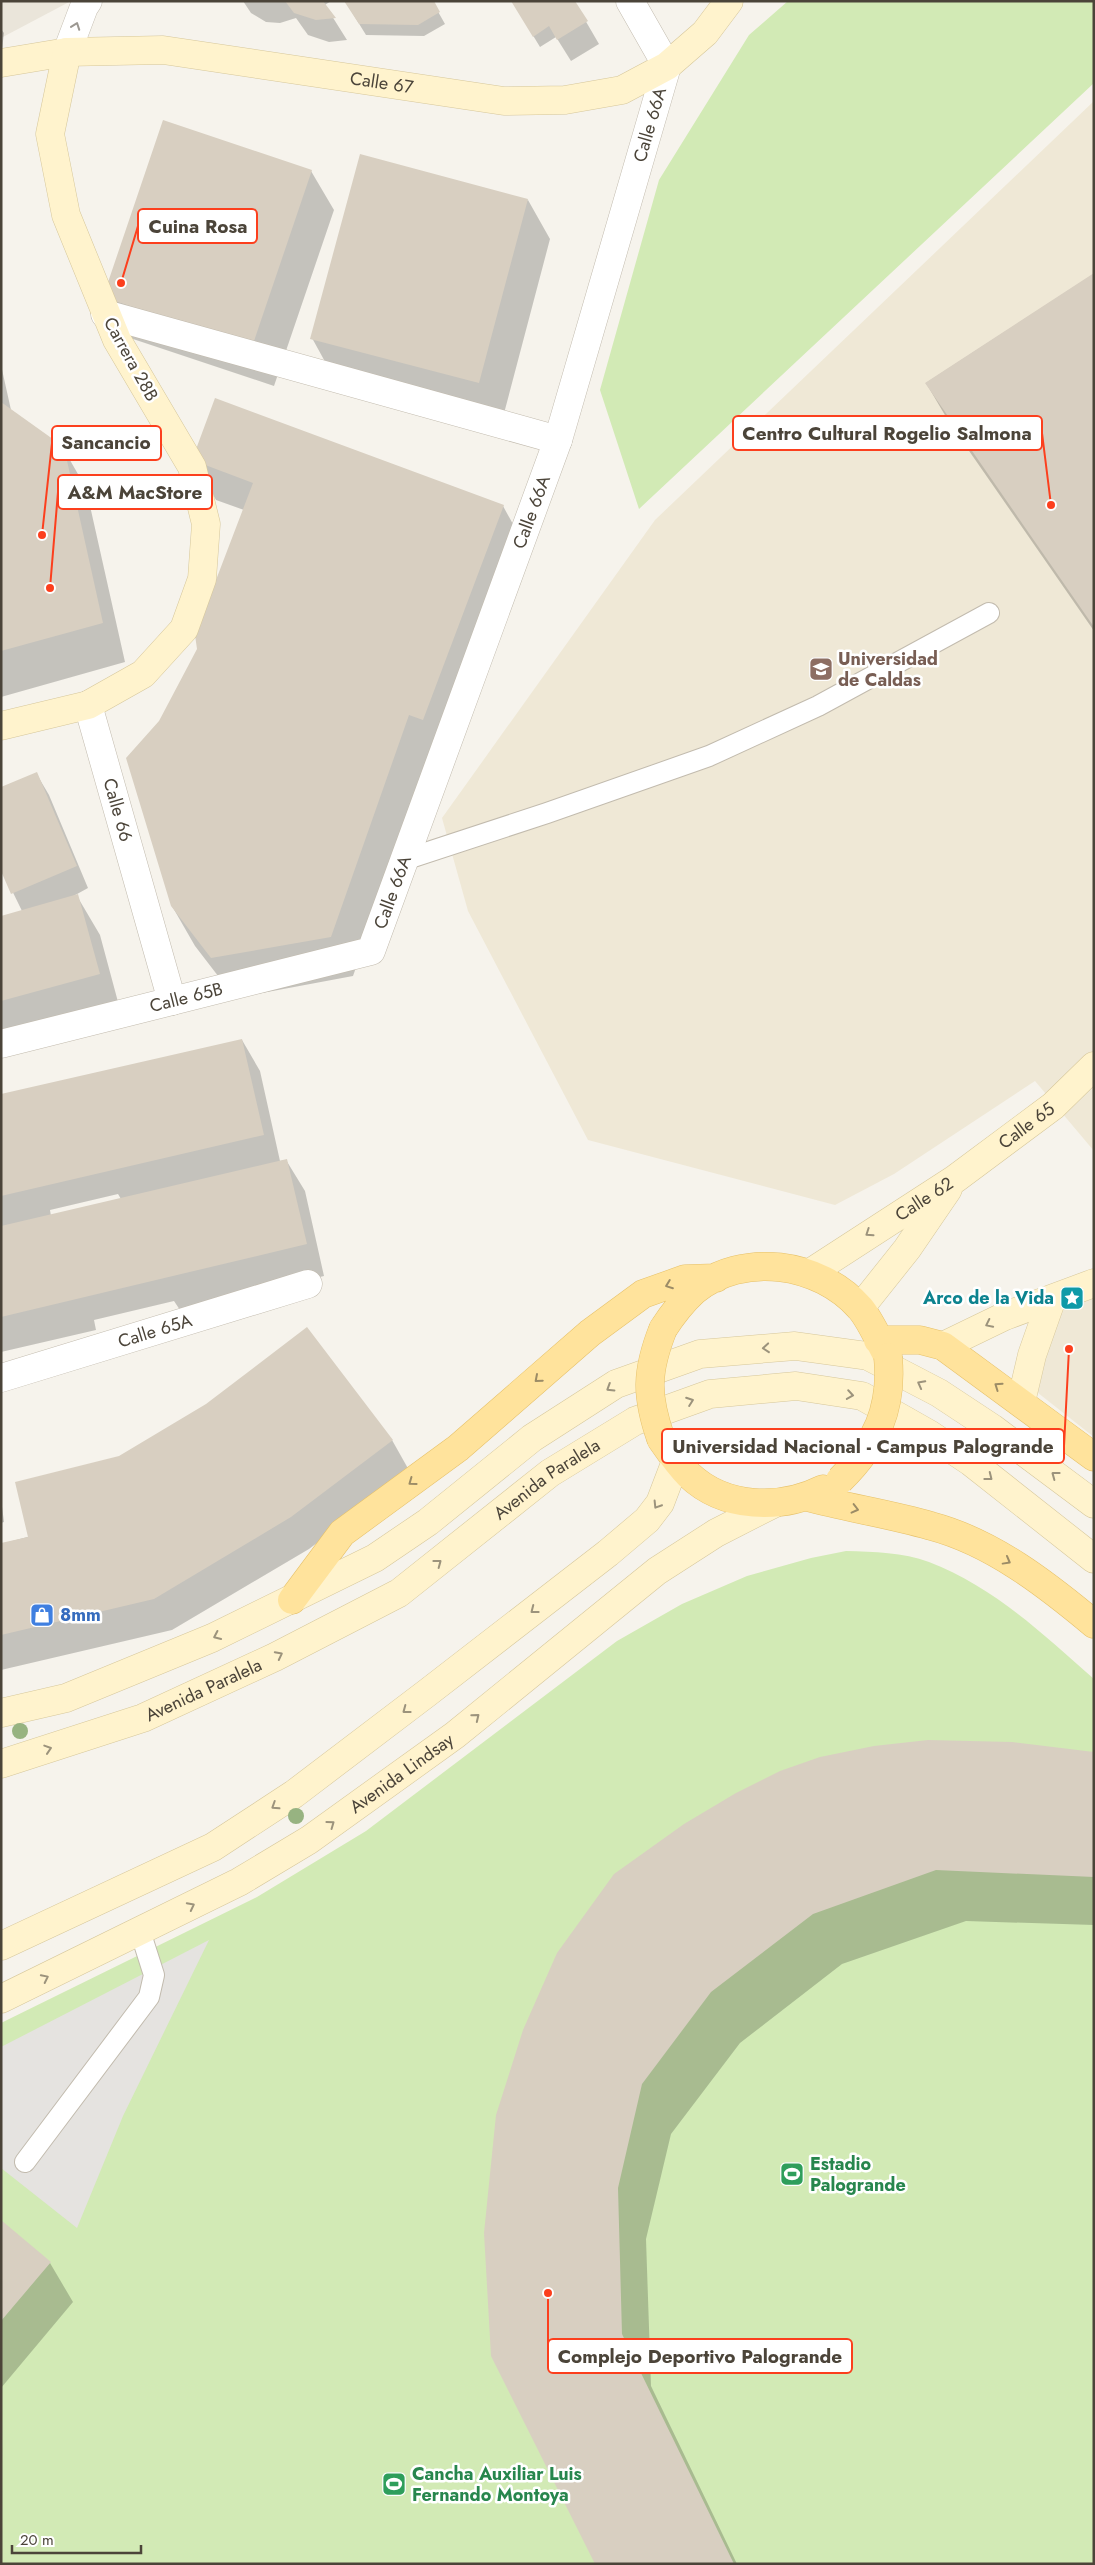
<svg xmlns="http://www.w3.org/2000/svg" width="1095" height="2565" font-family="Jost,sans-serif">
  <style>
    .residential { fill: #eae5da }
    .education { fill: #efe8d6 }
    .green { fill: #d2eab5 }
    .parking { fill: #e5e3e0 }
    .shadow { fill: #0003; fill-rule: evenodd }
    .building { fill: #d8cfc1 }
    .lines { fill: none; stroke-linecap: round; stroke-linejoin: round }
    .lane-casing { stroke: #c2bbae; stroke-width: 22 }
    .street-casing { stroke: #c2bbae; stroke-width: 29 }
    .secondary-casing { stroke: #d6c79b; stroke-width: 29 }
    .primary-casing { stroke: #e6c16a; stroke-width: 29 }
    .lane { stroke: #fff; stroke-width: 20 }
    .street { stroke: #fff; stroke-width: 28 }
    .secondary { stroke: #fff3cd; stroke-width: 28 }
    .primary { stroke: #ffe39c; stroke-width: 28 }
    .primary-bridge-casing { stroke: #e6c16a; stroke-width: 29; stroke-linecap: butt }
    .primary-bridge { stroke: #ffe39c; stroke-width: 28 }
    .tree { fill: #97b381 }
    .oneway { stroke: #9c9892 }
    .oneway2 { stroke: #9c937c }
    .oneway3 { stroke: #9c8c66 }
    .labels { text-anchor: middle; stroke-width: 5; stroke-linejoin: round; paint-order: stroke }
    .street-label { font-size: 18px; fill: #4b4439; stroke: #fff }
    .education-label { font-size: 18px; font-weight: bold; fill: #785e54; stroke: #fff; text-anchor: start }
    .culture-label { font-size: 18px; font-weight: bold; fill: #0d838f; stroke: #fff; text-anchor: end }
    .shop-label { font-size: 18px; font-weight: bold; fill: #366cbe; stroke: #fff; text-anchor: start }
    .leisure-label { font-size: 18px; font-weight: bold; fill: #27864d; stroke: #fff; text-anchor: start }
    .leader { fill: none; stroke: #fc3f1d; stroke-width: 2 }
    .callout-dot { fill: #fc3f1d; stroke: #fff; stroke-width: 2 }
    .callout { fill: #fff; stroke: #fc3f1d; stroke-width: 2 }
    .callout-label { font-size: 19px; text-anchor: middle; font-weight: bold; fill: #4b4439 }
  </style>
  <rect width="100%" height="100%" fill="#f6f3ec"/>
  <path class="residential" d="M1 1H71L1 38Z"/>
  <path class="education" d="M1094 101V1151L1035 1081 894 1174 835 1205 588 1140 468 911 442 818 655 520Z
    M1094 1294V1437L1033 1389 1056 1310Z"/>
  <path class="green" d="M788 1H1094V83L639 509 600 390 659 180 749 35Z
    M846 1551C874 1552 903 1552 929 1562 994 1587 1043 1634 1094 1679V2564H1V2023L257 1897 366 1831 617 1641 682 1604 747 1576 811 1558Z"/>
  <path class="parking" d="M209 1940 123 2116 77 2228 1 2168V2047Z"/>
  <path class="shadow" d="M243 1H331L325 5 347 40 329 42 308 35 296 18 280 23 266 22 251 13Z
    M345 1H432L445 24 424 36 366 35Z
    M512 1H574L599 44 571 61 556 37 540 47Z
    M1 29 4 33 1 57Z
    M311 171 334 210 274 386 127 337 104 297Z
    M528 200 550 239 502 421 334 378 312 338Z
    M1094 274V631L949 422 926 383Z
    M1 365 11 410 63 448 86 488 125 662 1 697Z
    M193 460 503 506 525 546 432 753 353 976 235 998 195 946 172 906 160 722 199 650 244 510 216 500Z
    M36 773 49 795 88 888 68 899 77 896 100 935 121 1013 1 1047V917L22 911 1 868Z
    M242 1040 260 1071 280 1161 286 1160 305 1191 324 1276 180 1310 174 1301 94 1320 96 1330 1 1352V1096ZM118 1194 121 1199 51 1216 50 1210Z
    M392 1440 410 1472 309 1549 172 1630 1 1670V1544Z
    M1 1499 4 1522 1 1523Z
    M1094 1753V1925L966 1921 842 1964 740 2043 671 2134 646 2239 651 2386 737 2564H596L524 2031Z
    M1 2222 50 2263 73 2302 1 2388Z"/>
  <path class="building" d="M285 1H323L336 18 316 20 294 13Z
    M344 1H434L440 12 418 25 359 24Z
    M511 1H575L588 21 557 40 549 26 533 37Z
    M163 120 312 170 252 347 103 297Z
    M360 154 528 199 479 383 310 339Z
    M1094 273V627L925 383Z
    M215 398 504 505 423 720 409 715 331 937 211 958 171 906 126 758 159 721 197 649 195 635 253 483 192 460Z
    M1 402 64 447 103 623 1 651Z
    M37 772 77 866 11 894 1 871V787Z
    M78 894 100 974 1 1001V916Z
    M242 1039 264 1135 1 1196V1094Z
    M287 1159 307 1244 1 1317V1226Z
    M307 1327 393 1440 291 1517 154 1599 1 1635V1543L28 1537 15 1482 119 1456 206 1404Z
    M928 1740 1012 1742 1094 1752V1877L936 1870 813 1914 711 1992 642 2084 618 2188 622 2334 734 2564H595L491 2356 484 2233 496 2115 523 2030 557 1953 614 1874 684 1824 736 1793 780 1771 820 1757 874 1746Z
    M1 2220 51 2262 1 2321Z"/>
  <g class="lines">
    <g class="lane-casing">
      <path id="lane" d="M404 860 547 813 709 756 818 706 989 613
        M25 2162 149 1997 154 1975 140 1931"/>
    </g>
    <g class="street-casing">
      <g id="street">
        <path d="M67 52 84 7 88 1"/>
        <path d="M105 314 558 440"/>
        <path id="s1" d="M88 705 172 1001"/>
        <path id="s2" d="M1 1044 371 951 558 440 667 66 630 1"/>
        <path id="s3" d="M1 1378 308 1284"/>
      </g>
    </g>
    <g class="secondary-casing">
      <g id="secondary">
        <path id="s4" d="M1 63 67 52 163 50 504 101 565 100 622 90 667 66 705 33 729 1"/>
        <path d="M1 726 88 705 143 674 184 629 202 579 206 524 192 467 117 340 66 215 50 134 67 52"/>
        <path id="s5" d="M810 1273 955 1179 1053 1106 1094 1066"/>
        <path d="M860 1308 907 1249 948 1189"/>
        <path d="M943 1346 1005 1316 1094 1283"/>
        <path d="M1021 1402 1032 1355 1051 1301"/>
        <path d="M1 1713 66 1698 212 1638 375 1558 428 1522 532 1438 616 1384 700 1354 795 1346 868 1356 939 1393 992 1428 1094 1504"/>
        <path id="s6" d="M1 1764 143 1718 275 1657 399 1593 550 1473 635 1421 710 1394 796 1386 862 1396 929 1434 971 1462 1094 1559"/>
        <path d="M1 1946 213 1847 294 1794 427 1693 608 1553 647 1520 660 1503 676 1461"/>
        <path id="s7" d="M1 1999 239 1882 309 1840 455 1735 657 1571 716 1533 773 1504"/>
      </g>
    </g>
    <g class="primary-casing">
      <path id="primary" d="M663 1329C672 1315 682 1302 694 1291 743 1251 819 1262 860 1308 871 1321 879 1341 888 1357
        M878 1340H920L943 1346 1094 1457
        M661 1439C670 1452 678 1464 689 1475 725 1509 781 1510 823 1489
        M807 1497C848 1508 890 1514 931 1526 992 1542 1046 1584 1094 1624
        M292 1600 342 1533 458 1448 590 1333 643 1294 685 1279 716 1278"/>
    </g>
    <use href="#lane" class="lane"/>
    <use href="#street" class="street"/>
    <use href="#secondary" class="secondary"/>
    <use href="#primary" class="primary"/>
    <g class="primary-bridge-casing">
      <path id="primary-bridge" d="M661 1439C646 1396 646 1372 663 1329
        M840 1480C876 1445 893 1408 888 1357"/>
    </g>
    <use href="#primary-bridge" class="primary-bridge"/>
  </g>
  <g class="tree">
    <circle cx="20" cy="1731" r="8"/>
    <circle cx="296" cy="1816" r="8"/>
  </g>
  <defs><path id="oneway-chevron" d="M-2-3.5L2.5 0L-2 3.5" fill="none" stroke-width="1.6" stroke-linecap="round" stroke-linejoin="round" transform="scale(1.25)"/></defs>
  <use class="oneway" href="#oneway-chevron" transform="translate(76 26) rotate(-70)"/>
  <g class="oneway2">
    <use href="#oneway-chevron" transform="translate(869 1233) rotate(146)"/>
    <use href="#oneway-chevron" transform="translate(989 1324) rotate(154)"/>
    <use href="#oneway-chevron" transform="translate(766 1348) rotate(175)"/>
    <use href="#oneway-chevron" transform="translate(921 1384) rotate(-152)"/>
    <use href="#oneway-chevron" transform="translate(610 1388) rotate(148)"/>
    <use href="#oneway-chevron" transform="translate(850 1395) rotate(9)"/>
    <use href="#oneway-chevron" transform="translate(690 1401) rotate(-20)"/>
    <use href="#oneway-chevron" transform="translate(1055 1475) rotate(-143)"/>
    <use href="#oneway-chevron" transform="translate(989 1477) rotate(38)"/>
    <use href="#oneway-chevron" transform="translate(657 1505) rotate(122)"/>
    <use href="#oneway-chevron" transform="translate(438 1563) rotate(-37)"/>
    <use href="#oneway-chevron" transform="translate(534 1610) rotate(142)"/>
    <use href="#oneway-chevron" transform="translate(217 1636) rotate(155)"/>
    <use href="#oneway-chevron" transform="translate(279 1655) rotate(-27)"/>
    <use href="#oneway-chevron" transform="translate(406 1710) rotate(143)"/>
    <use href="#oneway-chevron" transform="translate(476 1717) rotate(-39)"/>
    <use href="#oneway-chevron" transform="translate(48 1749) rotate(-18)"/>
    <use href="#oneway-chevron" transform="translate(275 1806) rotate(147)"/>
    <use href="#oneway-chevron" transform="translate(331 1824) rotate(-36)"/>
    <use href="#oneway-chevron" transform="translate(191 1906) rotate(-27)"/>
    <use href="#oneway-chevron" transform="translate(45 1978) rotate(-26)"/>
  </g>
  <g class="oneway3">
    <use href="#oneway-chevron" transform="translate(669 1285) rotate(159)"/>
    <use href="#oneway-chevron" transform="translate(538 1379) rotate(139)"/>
    <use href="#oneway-chevron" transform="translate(998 1386) rotate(-145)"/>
    <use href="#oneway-chevron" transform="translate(412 1482) rotate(144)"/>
    <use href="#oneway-chevron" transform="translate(855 1509) rotate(14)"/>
    <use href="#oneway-chevron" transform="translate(1007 1561) rotate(29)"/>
  </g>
  <defs>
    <g id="university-square" transform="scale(1.25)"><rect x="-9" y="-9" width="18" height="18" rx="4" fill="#8d6e63" stroke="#fff"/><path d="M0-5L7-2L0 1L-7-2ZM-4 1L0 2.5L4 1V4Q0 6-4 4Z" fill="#fff"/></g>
    <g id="sight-square" transform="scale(1.25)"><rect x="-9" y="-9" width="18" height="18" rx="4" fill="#0f9aa8" stroke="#fff"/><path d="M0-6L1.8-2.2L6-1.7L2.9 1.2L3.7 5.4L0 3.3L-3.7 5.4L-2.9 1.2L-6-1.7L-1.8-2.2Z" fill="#fff"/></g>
    <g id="shop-square" transform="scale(1.25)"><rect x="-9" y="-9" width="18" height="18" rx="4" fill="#3f7fe0" stroke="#fff"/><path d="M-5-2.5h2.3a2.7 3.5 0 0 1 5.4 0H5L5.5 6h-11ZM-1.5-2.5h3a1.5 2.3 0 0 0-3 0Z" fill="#fff"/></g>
    <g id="stadium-square" transform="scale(1.25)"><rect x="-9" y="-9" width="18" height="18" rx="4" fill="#2e9e5b" stroke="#fff"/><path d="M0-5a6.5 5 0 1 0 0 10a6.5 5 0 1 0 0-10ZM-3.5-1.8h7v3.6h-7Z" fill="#fff"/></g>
  </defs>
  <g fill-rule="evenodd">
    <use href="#university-square" x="821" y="669"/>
    <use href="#sight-square" x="1072" y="1298"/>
    <use href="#shop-square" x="42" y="1615"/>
    <use href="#stadium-square" x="792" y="2174"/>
    <use href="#stadium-square" x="394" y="2484"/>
  </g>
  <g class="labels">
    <g class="street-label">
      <text dy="6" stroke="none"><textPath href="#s4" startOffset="384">Calle 67</textPath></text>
      <text dy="6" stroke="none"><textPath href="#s2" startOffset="1254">Calle 66A</textPath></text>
      <text transform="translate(131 359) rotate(61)" y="6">Carrera 28B</text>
      <text dy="6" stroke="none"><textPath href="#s2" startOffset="849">Calle 66A</textPath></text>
      <text dy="6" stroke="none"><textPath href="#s1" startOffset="109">Calle 66</textPath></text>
      <text dy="6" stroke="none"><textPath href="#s2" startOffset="444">Calle 66A</textPath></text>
      <text dy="6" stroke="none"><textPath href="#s2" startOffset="191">Calle 65B</textPath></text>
      <text dy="6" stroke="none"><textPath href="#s5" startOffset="262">Calle 65</textPath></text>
      <text dy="6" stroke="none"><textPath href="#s5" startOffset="136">Calle 62</textPath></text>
      <text dy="6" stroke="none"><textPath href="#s3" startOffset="161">Calle 65A</textPath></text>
      <text dy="6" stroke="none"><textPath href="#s6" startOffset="621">Avenida Paralela</textPath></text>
      <text dy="6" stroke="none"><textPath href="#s6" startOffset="216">Avenida Paralela</textPath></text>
      <text dy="6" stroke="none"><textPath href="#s7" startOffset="461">Avenida Lindsay</textPath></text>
    </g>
    <g class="education-label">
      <text x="838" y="665">Universidad<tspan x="838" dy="21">de Caldas</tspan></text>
    </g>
    <g class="culture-label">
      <text x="1054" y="1304">Arco de la Vida</text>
    </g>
    <g class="shop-label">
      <text x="60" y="1621">8mm</text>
    </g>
    <g class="leisure-label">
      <text x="810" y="2170">Estadio<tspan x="810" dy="21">Palogrande</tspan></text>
      <text x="412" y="2480">Cancha Auxiliar Luis<tspan x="412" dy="21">Fernando Montoya</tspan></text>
    </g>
  </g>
  <path class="leader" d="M121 283L138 226M1051 505L1042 433M42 535L52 443M50 588L58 492M1069 1349L1064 1446M548 2293L548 2356"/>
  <g class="callout-dot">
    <circle cx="121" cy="283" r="5"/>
    <circle cx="1051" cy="505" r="5"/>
    <circle cx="42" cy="535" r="5"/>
    <circle cx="50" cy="588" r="5"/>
    <circle cx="1069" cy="1349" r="5"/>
    <circle cx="548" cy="2293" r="5"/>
  </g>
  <g class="callout">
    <rect x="138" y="209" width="119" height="34" rx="5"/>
    <rect x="733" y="416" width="309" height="34" rx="5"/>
    <rect x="52" y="426" width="109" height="34" rx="5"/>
    <rect x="58" y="475" width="154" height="34" rx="5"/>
    <rect x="662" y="1429" width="402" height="34" rx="5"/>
    <rect x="548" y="2339" width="304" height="34" rx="5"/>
  </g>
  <g class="callout-label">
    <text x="198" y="233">Cuina Rosa</text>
    <text x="887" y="440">Centro Cultural Rogelio Salmona</text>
    <text x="106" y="449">Sancancio</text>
    <text x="135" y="499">A&amp;M MacStore</text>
    <text x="863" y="1453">Universidad Nacional - Campus Palogrande</text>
    <text x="700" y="2363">Complejo Deportivo Palogrande</text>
  </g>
  <rect width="1095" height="2565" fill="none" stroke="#4b4439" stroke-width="5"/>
  <path d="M12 2545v8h129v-8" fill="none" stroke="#4b4439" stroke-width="2.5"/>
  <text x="20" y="2545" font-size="15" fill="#4b4439" stroke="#ffffff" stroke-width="4" paint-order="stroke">20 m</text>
</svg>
